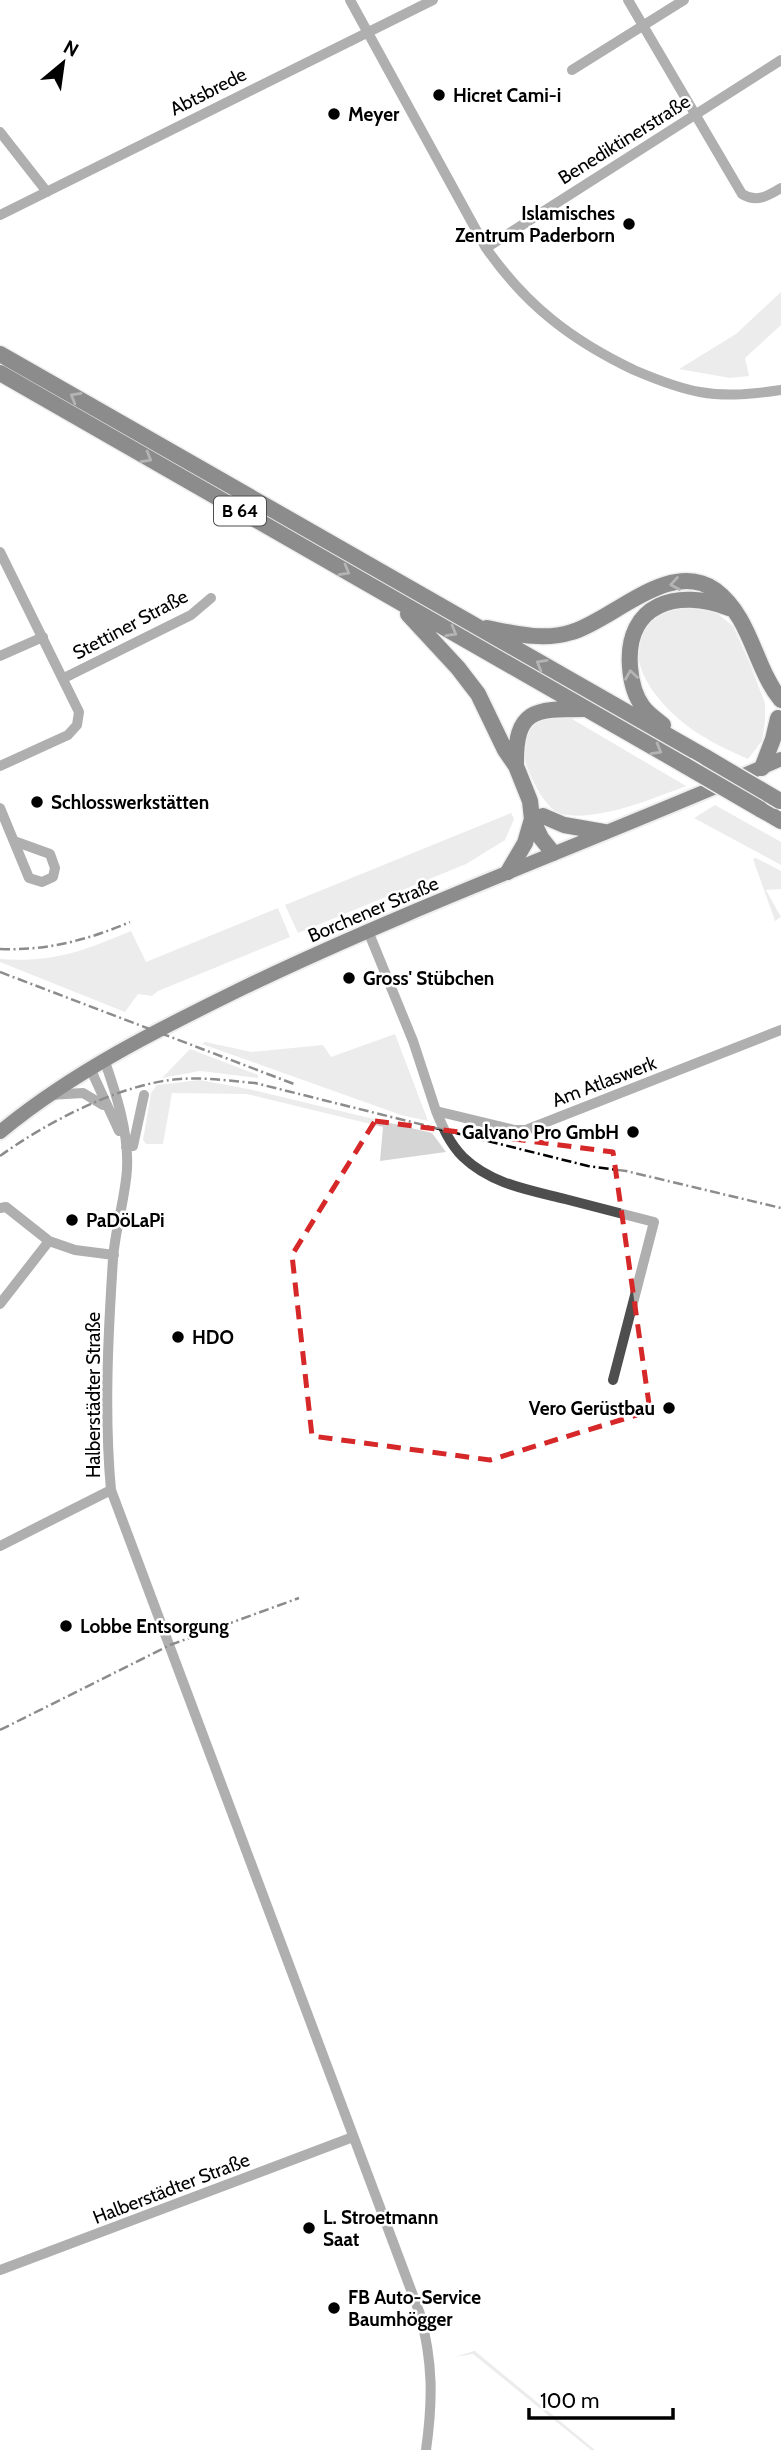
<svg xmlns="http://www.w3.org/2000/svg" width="781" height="2450" font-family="Cabin,sans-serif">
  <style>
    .green { fill: #d5d5d5 }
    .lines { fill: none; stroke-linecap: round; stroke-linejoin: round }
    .major-casing { stroke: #dbdbdb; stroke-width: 18 }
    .highway-casing { stroke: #dbdbdb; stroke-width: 19 }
    .minor { stroke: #4e4e4e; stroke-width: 10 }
    .major { stroke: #000; stroke-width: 14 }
    .highway { stroke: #000; stroke-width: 16 }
    .rail { stroke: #000; stroke-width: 2.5; stroke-dasharray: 10 3.5 2 3.5; stroke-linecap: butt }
    .highway-bridge-casing { stroke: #dbdbdb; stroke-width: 19; stroke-linecap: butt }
    .highway-bridge { stroke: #000; stroke-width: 16 }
    .oneway { stroke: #595959 }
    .marked { fill: none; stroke: #d62828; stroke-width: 5; stroke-dasharray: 14 9; stroke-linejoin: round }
    .poi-dot { fill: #000; stroke: #fff; stroke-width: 2.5 }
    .labels { text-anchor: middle; stroke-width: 5; stroke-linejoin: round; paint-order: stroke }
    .shield { fill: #fff; stroke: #4c4c4c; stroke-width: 2 }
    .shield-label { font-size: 18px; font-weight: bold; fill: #000 }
    .street-label { font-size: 19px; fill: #000; stroke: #fff }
    .poi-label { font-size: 19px; font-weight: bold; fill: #000; stroke: #fff; text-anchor: start }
  </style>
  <rect width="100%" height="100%" fill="#fff"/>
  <path class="green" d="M781 292V325L745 358 749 376 730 378 679 369 736 334Z
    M681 605 712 609 733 626 750 664 765 703V722L762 741 748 759C733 752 718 746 704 737 672 719 619 668 645 628 652 616 668 610 681 605Z
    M567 716 686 786C652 799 597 822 561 814 545 810 524 768 524 752 524 745 528 732 532 727 541 716 555 718 567 716Z
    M715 805 781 842V865L694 818Z
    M511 813 514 819 505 840 466 864 298 933 285 905Z
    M756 858 781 871V889L766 890 781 917 775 921 753 859Z
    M278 908 290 937 158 991 152 996 138 994 125 1012 0 962V959C53 963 83 951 131 931L146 962Z
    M395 1034 428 1121 401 1115 202 1044 205 1042 252 1052 323 1045 331 1057Z
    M190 1049 258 1075V1078L200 1071 162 1078Z
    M200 1080 253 1090 432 1133 446 1152 380 1161 383 1127 247 1094 172 1093 163 1144H146L143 1140 151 1093 157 1085Z
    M474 2351H475L595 2450H591L473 2354 455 2357Z"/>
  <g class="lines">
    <g class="major-casing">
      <path id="major" d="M0 1132C74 1071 159 1029 245 987 420 903 603 837 781 759"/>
    </g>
    <g class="highway-casing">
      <path id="highway" d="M0 354 707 758
        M0 373 686 766
        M408 614 458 668 478 694 505 750 516 766 530 801 532 819 541 838 553 853
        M487 628C516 634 544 641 572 632 613 620 670 558 715 590 752 618 754 667 781 700
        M663 725C657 720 648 714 643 707 634 695 631 681 630 667 625 603 678 588 729 608
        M516 766C515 709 534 709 584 709
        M762 768 773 739 778 718
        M760 809 781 821
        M543 816 564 825 604 832
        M508 872 525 843 532 819"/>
    </g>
    <path class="minor" d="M350 0 486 248C526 305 571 340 634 370 655 379 677 388 700 392 727 397 754 394 781 390
      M628 0 742 194C756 203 768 196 781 188
      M572 70 684 0
      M0 132 47 192
      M0 215 433 0
      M486 248 781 60
      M0 552 79 712 77 725 68 735 0 766
      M0 656 43 637
      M64 678 191 615 211 598
      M0 808 29 878 42 882 53 877 55 868 50 854 14 841
      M368 931 413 1041 436 1111 515 1130H526L781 1030
      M104 1059C116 1093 129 1133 127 1169 125 1200 115 1229 113 1259 108 1336 104 1414 111 1490L420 2314C433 2362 433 2400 426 2450
      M90 1068 119 1131
      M49 1095 83 1093 103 1105
      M436 1111C443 1128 450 1144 463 1157 491 1184 529 1190 565 1199 595 1207 624 1214 654 1222L613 1380
      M126 1147 133 1146 144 1095
      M0 1208 6 1207 49 1241 75 1250 114 1255
      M0 1304 49 1241
      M0 1546 111 1490
      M0 2270 353 2137"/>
    <use href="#major" class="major"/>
    <use href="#highway" class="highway"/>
    <path class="rail" d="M0 949C46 951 88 940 130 922
      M0 972 294 1084
      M0 1156C47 1122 122 1083 180 1079 205 1077 230 1081 255 1083L588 1166 626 1171 781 1208
      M0 1730 170 1645 299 1598"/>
    <g class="highway-bridge-casing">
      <path id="highway-bridge" d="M707 758 780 801
        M686 766 760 809"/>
    </g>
    <use href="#highway-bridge" class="highway-bridge"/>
  </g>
  <defs><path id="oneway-chevron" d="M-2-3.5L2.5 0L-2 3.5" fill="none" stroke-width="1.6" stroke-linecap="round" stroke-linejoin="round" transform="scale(1.75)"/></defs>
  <g class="oneway">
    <use href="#oneway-chevron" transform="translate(75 397) rotate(-150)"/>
    <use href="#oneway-chevron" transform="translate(147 458) rotate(30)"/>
    <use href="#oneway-chevron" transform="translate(345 571) rotate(30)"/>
    <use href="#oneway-chevron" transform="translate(675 584) rotate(171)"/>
    <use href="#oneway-chevron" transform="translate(452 632) rotate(30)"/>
    <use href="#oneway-chevron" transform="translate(541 664) rotate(-150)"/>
    <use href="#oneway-chevron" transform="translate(631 675) rotate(-98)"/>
    <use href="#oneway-chevron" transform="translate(657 750) rotate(30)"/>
  </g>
  <path d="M0 0H781V2450H0ZM375 1121 613 1152 650 1411 490 1460 312 1436 292 1255Z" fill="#fff" fill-opacity=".55" fill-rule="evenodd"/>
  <path class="marked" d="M375 1121 613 1152 650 1411 490 1460 312 1436 292 1255Z"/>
  <g class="poi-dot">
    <circle cx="439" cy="95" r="7"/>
    <circle cx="334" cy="114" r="7"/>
    <circle cx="629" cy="224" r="7"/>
    <circle cx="37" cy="802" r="7"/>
    <circle cx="349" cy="978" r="7"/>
    <circle cx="633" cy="1132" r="7"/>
    <circle cx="72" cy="1220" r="7"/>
    <circle cx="178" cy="1337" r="7"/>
    <circle cx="669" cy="1408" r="7"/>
    <circle cx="66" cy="1626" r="7"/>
    <circle cx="309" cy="2228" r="7"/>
    <circle cx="334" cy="2308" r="7"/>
  </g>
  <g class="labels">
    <rect class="shield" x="214" y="496.5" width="52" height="29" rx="5"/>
    <g class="shield-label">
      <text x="240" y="517">B 64</text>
    </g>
    <g class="street-label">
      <text transform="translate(208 91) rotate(-27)" y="7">Abtsbrede</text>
      <text transform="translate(624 139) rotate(-32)" y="7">Benediktinerstraße</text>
      <text transform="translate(130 624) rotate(-28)" y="7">Stettiner Straße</text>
      <text transform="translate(373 909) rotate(-23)" y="7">Borchener Straße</text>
      <text transform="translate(604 1081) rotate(-21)" y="7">Am Atlaswerk</text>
      <text transform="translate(93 1395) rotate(-90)" y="7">Halberstädter Straße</text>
      <text transform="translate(171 2188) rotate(-21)" y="7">Halberstädter Straße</text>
    </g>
    <g class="poi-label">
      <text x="453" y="102">Hicret Cami-i</text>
      <text x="348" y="121">Meyer</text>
      <text x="615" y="220" text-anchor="end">Islamisches<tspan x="615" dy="22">Zentrum Paderborn</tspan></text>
      <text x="51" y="809">Schlosswerkstätten</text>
      <text x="363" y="985">Gross' Stübchen</text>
      <text x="619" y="1139" text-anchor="end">Galvano Pro GmbH</text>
      <text x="86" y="1227">PaDöLaPi</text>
      <text x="192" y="1344">HDO</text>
      <text x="655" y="1415" text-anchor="end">Vero Gerüstbau</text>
      <text x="80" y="1633">Lobbe Entsorgung</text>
      <text x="323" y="2224">L. Stroetmann<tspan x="323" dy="22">Saat</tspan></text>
      <text x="348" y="2304">FB Auto-Service<tspan x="348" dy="22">Baumhögger</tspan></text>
    </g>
  </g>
  <g transform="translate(63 63) rotate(29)" stroke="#ffffff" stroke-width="5" paint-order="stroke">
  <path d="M0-5L12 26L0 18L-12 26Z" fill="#000000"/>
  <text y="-10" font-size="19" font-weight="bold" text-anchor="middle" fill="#000000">N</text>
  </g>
  <path d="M529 2408v10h144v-10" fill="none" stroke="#000000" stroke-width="3.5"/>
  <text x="540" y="2408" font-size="21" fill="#000000" stroke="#ffffff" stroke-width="5" paint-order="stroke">100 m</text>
</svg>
